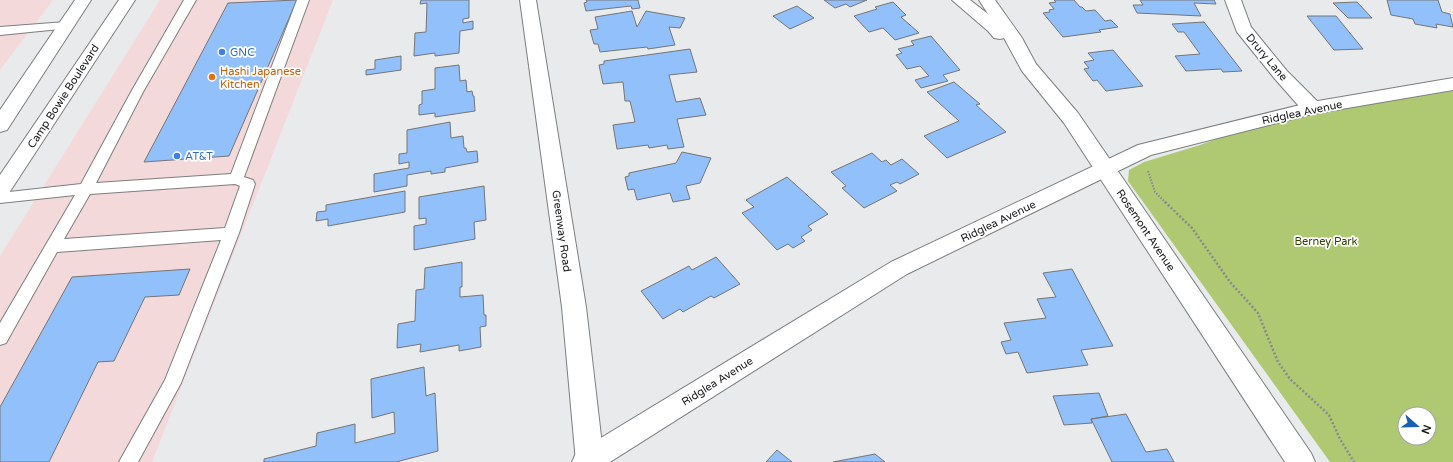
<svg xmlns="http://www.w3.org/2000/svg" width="1453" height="462" font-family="'Varela Round',sans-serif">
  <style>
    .commercial { fill: #f4d9da }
    .green { fill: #afc973; fill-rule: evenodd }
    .building { fill: #92c0fa; stroke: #747677 }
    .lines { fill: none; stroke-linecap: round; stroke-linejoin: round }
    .lane-casing { stroke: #7d7e80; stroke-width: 2 }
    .street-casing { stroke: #7d7e80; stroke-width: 2 }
    .secondary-casing { stroke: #7d7e80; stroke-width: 2 }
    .primary-casing { stroke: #7d7e80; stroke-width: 2 }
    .path-far1 { stroke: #898a8c; stroke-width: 2; stroke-dasharray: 1.5 1.5; stroke-linecap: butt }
    .path { stroke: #898a8c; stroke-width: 2.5; stroke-dasharray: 2 2; stroke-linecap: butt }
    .lane { fill: #fff; fill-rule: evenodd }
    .street { fill: #fff; fill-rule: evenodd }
    .secondary { fill: #fff; fill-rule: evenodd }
    .primary { fill: #fff; fill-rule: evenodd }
    .shop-dot { fill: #3f7fe0; stroke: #fff; stroke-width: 1.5 }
    .food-dot { fill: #e8710a; stroke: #fff; stroke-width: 1.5 }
    .labels { text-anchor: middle; stroke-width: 3.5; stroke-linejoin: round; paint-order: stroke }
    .shop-label { font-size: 11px; fill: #366cbe; stroke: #fff; text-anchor: start }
    .street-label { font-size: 11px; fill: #161718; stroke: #fff }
    .food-label { font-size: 11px; fill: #c56008; stroke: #fff; text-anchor: start }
    .park-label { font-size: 11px; fill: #344400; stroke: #fff }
  </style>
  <rect width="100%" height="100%" fill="#e9eaec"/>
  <path class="commercial" d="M0 0H53L0 70Z
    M160 0H333L152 462H0V256Z"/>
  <path class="green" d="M1453 90V462H1330L1128 181 1129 170 1144 162 1200 145 1250 127 1368 101ZM1405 414H1429V438H1405Z"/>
  <path class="building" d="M297 0 229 156 144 162 228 3Z
    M421 0H469V18L463 19V23L473 21V29L460 31 459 53 435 56V53L414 56 415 33 426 32 427 3 420 4Z
    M586 0H638L640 8 632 9 631 6 586 11 584 3 587 2Z
    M824 0H867L850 7 846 4 835 8Z
    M1054 0H1074L1080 7H1082L1086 11 1095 10 1105 21 1111 20 1118 27 1099 30 1101 32 1063 37 1043 13 1050 12 1049 10 1054 9 1049 3 1056 2Z
    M1140 0H1214L1216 4 1194 3 1201 16 1137 13 1133 5H1143Z
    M1387 0H1438L1442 12 1450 14 1453 27 1436 24 1437 28 1415 24 1413 19 1391 15Z
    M893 2 906 15 901 17 919 33 895 40 883 28 869 32 854 16 877 9 875 7Z
    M1357 2 1372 18H1348L1333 3Z
    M797 6 814 18 790 29 773 16Z
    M632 11 637 27 646 11 685 18 680 28 669 27 675 45 648 49 647 47 600 52 598 44H594L590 30 598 29 595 17Z
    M1307 16H1336L1363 49 1334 50Z
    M1204 22 1242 71 1223 72 1221 69 1186 71 1175 56 1200 54 1184 32H1178L1172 24Z
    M931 36 960 70 943 75 948 81 921 88 915 80 929 76 920 66 907 69 896 55 902 53 898 49 914 45 911 41Z
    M690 49 697 72 669 75 676 102 700 98 706 115 677 119 684 147 668 149 667 145 649 148 648 145 617 149 613 125 635 122 630 101H625L623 82 603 84 599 65 604 64V61Z
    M1113 50 1143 86 1106 91 1097 80 1093 81 1084 69 1089 68 1084 62 1094 60 1088 53Z
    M401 56V70L366 75V70L375 69V60Z
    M459 65 460 81 466 80 467 92 472 91 473 96H474L475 111 435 117V113L419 115V105L422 104V91L435 89V68Z
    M954 82 980 104 976 105 1006 132 947 158 924 136 959 121 927 92Z
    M450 122 451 138 463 136 464 148H466L467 152 477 151 478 162 445 168V172L431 174V171L407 175V186L374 192V174L409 168V162L399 164V154L407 153V130Z
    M682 152 711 158 700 183 686 186 690 199 673 202 670 193 637 200 634 189 628 190 625 177 629 176V173L676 163Z
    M872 153 882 162 886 160 891 165 902 159 919 174 900 184 897 182 890 185 897 191 864 208 842 188 846 186 831 172Z
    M787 177 828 214 808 226 812 230 801 237 805 241 793 248 788 244 777 250 742 213 754 207 746 200Z
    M484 186 486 220 474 222 475 239 414 250V226L426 224V218L419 219V197Z
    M405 191V212L328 226V219L316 221 317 212 326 211V205Z
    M716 257 740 284 714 298 711 296 683 312 680 309 663 319 641 291 689 266 692 270Z
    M462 262V287H460V297L483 295 484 315H486V326L480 327 481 347 459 351V345L420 352 421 344 397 348 398 324 415 321 416 290 424 289 425 268Z
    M190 269 179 295 145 297 114 361 98 362 49 462H0V407L72 277Z
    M1072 269 1113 346 1081 350 1088 365 1027 373 1018 352 1006 354 1001 342 1011 340 1004 323 1046 318 1037 299 1056 297 1043 273Z
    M424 367 426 396 435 393 438 451 396 462H264V459L316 446 317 433 355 424V443L395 433 394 412 372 418 371 379Z
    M1099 393 1108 416 1091 419 1092 423 1064 425 1053 396Z
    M1126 414 1146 452 1167 449 1174 462H1112L1091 419Z
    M777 450 792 462H766Z
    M875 454 885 462H833Z"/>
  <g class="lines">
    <g class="lane-casing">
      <path id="lane" d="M184 0H196L143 92 96 183 231 174 297 0H309L244 177 253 180 255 184 239 233 181 383 138 462H119L165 380 221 240 57 252 6 343 0 345V323L75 195 0 203V193L81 184 131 92ZM235 184 240 186 225 228 64 239 90 194Z
        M66 22 70 24 72 26 70 28 0 35V27Z"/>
    </g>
    <g class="street-casing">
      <path id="street" d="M520 0H536L586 307 604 462H576L562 307Z
        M952 0H970L988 14 979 0H995L1022 38 1036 64 1078 113 1311 453 1315 462H1285L1064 123 1022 71 1004 38 1000 39 994 38 988 31Z
        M1225 0H1241L1251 27 1287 71 1319 103 1322 108 1319 113 1312 114 1305 113 1275 79 1237 32Z"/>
    </g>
    <g class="secondary-casing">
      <path id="secondary" d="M1453 78V90L1312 114 1151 155 907 274 610 462H572L576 453 891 262 1138 145 1312 102Z"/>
    </g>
    <g class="primary-casing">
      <path id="primary" d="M75 0H91L7 130 0 132V110Z
        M119 0H135L7 196 0 199V175Z"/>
    </g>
    <path class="path-far1" d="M1148 171 1155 192 1166 203"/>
    <path class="path" d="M1165 202 1192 228 1230 282 1258 313 1278 362 1290 379 1329 415 1340 439 1354 462"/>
    <use href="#lane" class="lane"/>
    <use href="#street" class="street"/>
    <use href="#secondary" class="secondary"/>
    <use href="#primary" class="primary"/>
  </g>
  <g class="shop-dot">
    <circle cx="222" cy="52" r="4"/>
    <circle cx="177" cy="156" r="4"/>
  </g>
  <circle class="food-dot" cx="212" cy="77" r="4"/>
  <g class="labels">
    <g class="shop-label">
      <text x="230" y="56">GNC</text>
      <text x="185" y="160">AT&amp;T</text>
    </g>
    <g class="street-label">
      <text transform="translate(1267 57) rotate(50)" y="4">Drury Lane</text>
      <text transform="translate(63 96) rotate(-57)" y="4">Camp Bowie Boulevard</text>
      <text transform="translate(1302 112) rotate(-12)" y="4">Ridglea Avenue</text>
      <text transform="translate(998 221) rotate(-26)" y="4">Ridglea Avenue</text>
      <text transform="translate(1146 230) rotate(56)" y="4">Rosemont Avenue</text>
      <text transform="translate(562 231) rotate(82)" y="4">Greenway Road</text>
      <text transform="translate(717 381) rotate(-32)" y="4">Ridglea Avenue</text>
    </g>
    <g class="food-label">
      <text x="220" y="75">Hashi Japanese<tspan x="220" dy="13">Kitchen</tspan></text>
    </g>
    <g class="park-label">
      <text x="1326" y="245">Berney Park</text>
    </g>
  </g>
  <g transform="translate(1417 426) rotate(110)"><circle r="19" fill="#ffffff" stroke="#a2a2a3"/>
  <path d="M0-3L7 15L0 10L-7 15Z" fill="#175faf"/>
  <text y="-6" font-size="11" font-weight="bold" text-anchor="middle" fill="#161718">N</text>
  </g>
</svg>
